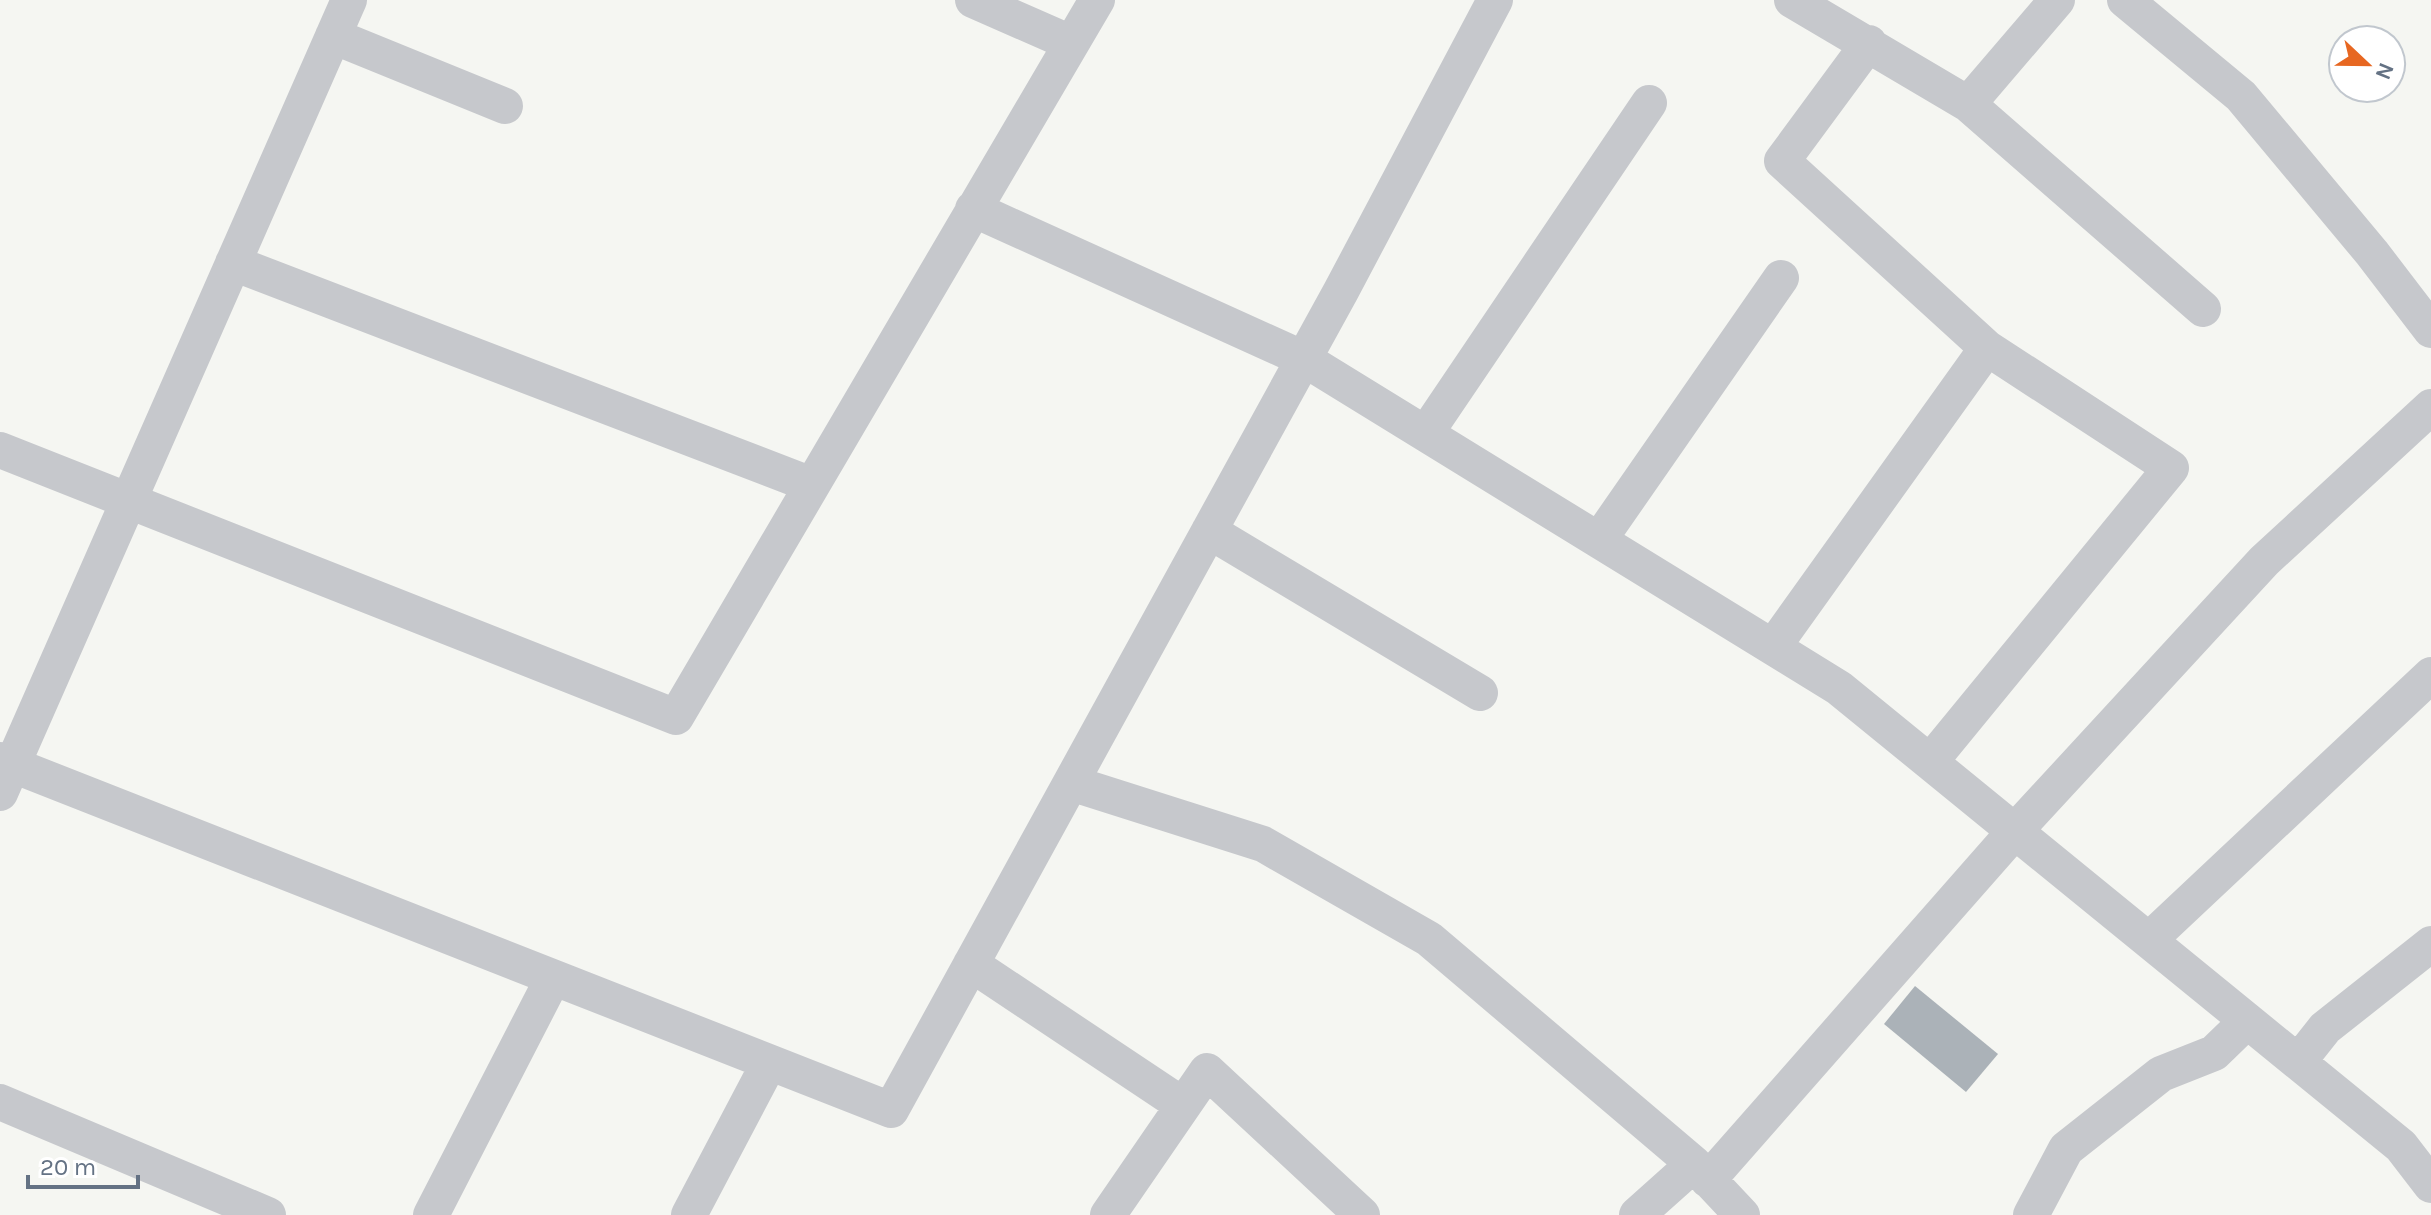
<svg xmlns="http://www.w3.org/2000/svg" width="2431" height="1215" font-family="Karla,sans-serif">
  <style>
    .building { fill: #abb2b8 }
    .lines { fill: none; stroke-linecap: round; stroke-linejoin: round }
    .minor { stroke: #c6c8cc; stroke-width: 36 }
  </style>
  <rect width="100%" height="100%" fill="#f5f6f2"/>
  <path class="building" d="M1915 986 1998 1054 1966 1092 1884 1024Z"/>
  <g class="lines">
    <path class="minor" d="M973 0 1071 43
      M1792 0 1968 104 2203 309
      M2125 0 2241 96 2372 253 2431 330
      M333 36 505 106
      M1869 43 1782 161 1987 348 2171 468 1930 762
      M1968 104 2057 0
      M973 209 1304 359 1839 688 2401 1146 2431 1185
      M233 263 812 485
      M1426 433 1649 103
      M0 450 676 717 1097 0
      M1209 531 1480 693
      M1599 540 1781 278
      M1773 647 1987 348
      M0 760 891 1110 1341 291 1495 0
      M1071 783 1263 844 1429 939 1694 1164 1742 1215
      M0 793 349 0
      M2149 940 2431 675
      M971 964 1181 1104
      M2298 1062 2325 1028 2431 944
      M0 1102 268 1215
      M1708 1180 2015 831 2264 561 2431 407
      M431 1215 553 978
      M689 1215 769 1063
      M1108 1215 1207 1071 1362 1215
      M1637 1215 1694 1164
      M2031 1215 2066 1149 2161 1074 2214 1053 2247 1021"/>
  </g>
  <g transform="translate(2367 64) rotate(112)"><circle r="38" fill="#ffffff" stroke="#c1c7ce" stroke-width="2"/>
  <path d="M0-6L14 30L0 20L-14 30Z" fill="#e76721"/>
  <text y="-12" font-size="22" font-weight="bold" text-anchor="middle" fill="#647284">N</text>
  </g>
  <path d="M28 1175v12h110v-12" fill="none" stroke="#647284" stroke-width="4"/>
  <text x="40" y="1175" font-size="24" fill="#647284" stroke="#ffffff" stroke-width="6" paint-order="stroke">20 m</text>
</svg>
